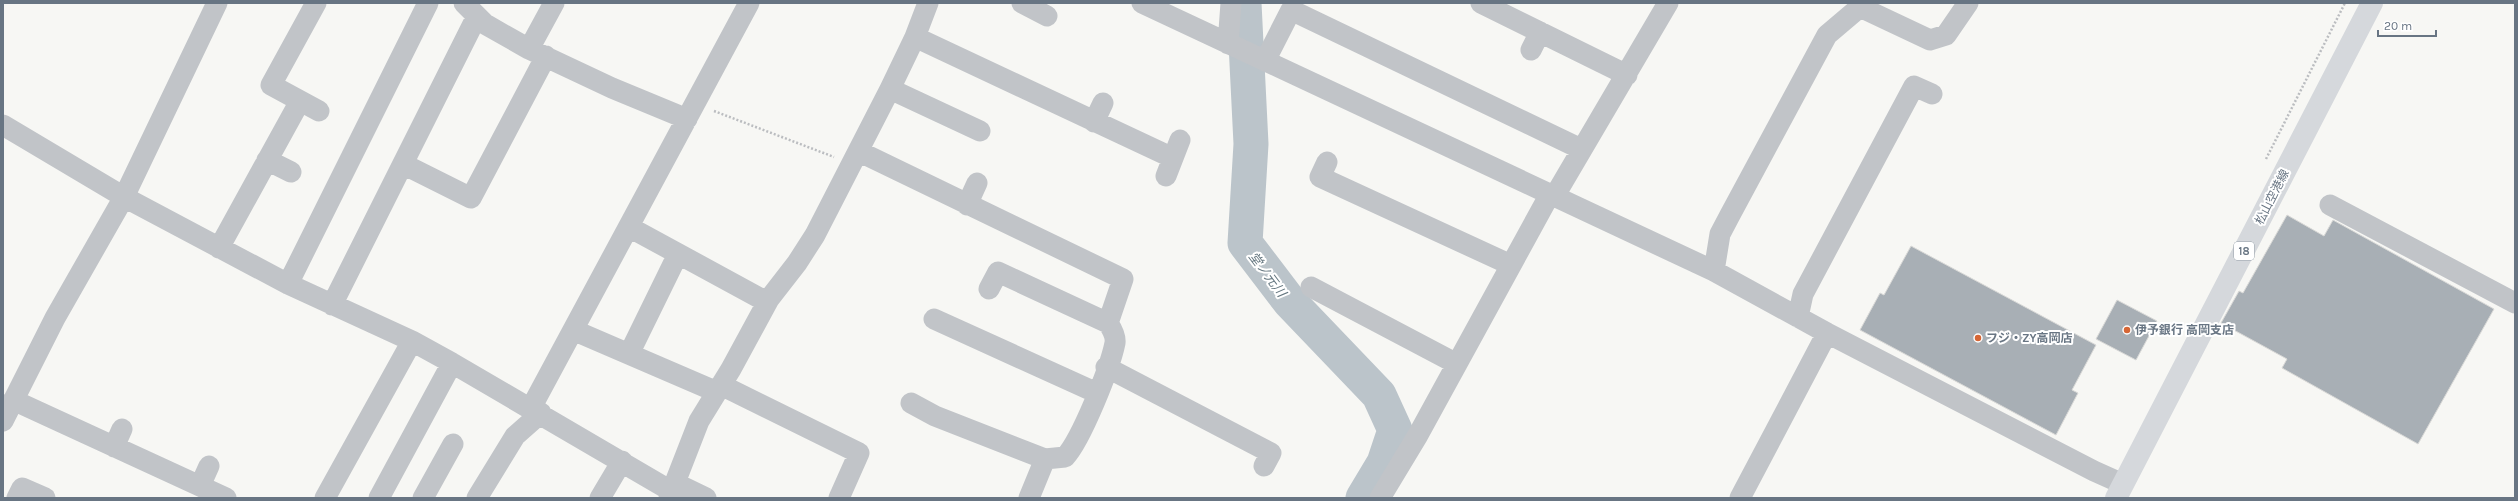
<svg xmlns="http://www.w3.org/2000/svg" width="2518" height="501" font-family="Karla,'Noto Sans JP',sans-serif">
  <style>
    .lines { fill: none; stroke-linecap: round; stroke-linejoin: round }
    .river { stroke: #bbc4ca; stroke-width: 35 }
    .building { fill: #a8afb5; stroke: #d9d9d7 }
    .path { stroke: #bbbdc0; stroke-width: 2.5; stroke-dasharray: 2 2; stroke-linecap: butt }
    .minor { stroke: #c1c4c8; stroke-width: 21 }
    .primary { stroke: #d5d8dc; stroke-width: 22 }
    .poi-dot { fill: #d66635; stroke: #fff; stroke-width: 1.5 }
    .labels { text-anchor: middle; stroke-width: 4; stroke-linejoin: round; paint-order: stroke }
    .shield { fill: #fff; stroke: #959ea8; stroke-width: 1 }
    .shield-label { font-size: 11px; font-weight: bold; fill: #687583 }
    .street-label { font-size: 12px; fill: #687583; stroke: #fff }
    .poi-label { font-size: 12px; font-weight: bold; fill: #687583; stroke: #fff; text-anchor: start }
    .water-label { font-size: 13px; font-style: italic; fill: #64767f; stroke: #fff }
  </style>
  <rect width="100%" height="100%" fill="#f7f7f4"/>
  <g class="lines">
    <path class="river" d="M1244 3 1251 144 1245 243 1290 302 1379 395 1395 430 1384 463 1363 498"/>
  </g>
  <path class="building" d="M2287 215 2324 236 2333 220 2494 309 2418 444 2282 368 2287 359 2221 323 2239 291 2243 293Z
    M1911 246 2096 345 2072 390 2078 393 2056 435 1860 330 1880 293 1884 295Z
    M2117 300 2157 321 2136 360 2096 339Z"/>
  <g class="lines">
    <path class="path" d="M714 111 834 157
      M2266 159 2345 3"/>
    <path class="minor" d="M316 3 271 85 319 111
      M464 3 485 24 529 49 612 88 687 119
      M1022 3 1047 16
      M1142 3 1714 271 1827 333 2094 471 2123 484
      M1481 3 1627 75
      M915 37 1173 158
      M1228 44 1231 3
      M529 49 554 3
      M1531 50 1540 32
      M1265 61 1291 10 1581 149
      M890 89 980 131
      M1094 122 1103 103
      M3 125 124 197 288 284 412 341 452 363 671 491
      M860 152 1123 279 1108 323
      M267 160 291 172
      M1327 162 1320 177 1511 265
      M403 164 471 198 546 56
      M1166 176 1180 140
      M1554 197 1668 3
      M967 205 977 183
      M2330 205 2515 303
      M629 227 767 302
      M219 248 300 101
      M1714 271 1720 234 1730 215 1827 35 1860 7 1930 40 1946 35 1968 3
      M288 284 428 3
      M1311 287 1457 364
      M989 289 998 272 1108 323C1112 329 1116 336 1115 343 1110 368 1081 440 1065 457L1045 459 1029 498
      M332 305 476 18
      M1798 317 1803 294 1914 86 1932 94
      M934 319 1097 393
      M573 330 717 392
      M629 354 678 254
      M1106 367 1271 453 1264 466
      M721 385 859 453 839 498
      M13 400 226 498
      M911 403 935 416 1045 459
      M531 408 749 3
      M3 421 55 318 124 197 217 3
      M114 447 122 429
      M675 483 706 498
      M200 486 209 466
      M17 498 22 488 45 498
      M325 498 412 341
      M379 498 452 363
      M423 498 453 444
      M477 498 515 436 541 413
      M600 498 622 461
      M669 498 699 421 731 369 769 299 797 263 815 235 890 89 915 37 928 3
      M1380 498 1418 435 1550 194
      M1740 498 1827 333"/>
    <path class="primary" d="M2116 498 2372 3"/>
  </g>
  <g class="poi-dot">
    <circle cx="2127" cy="330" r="4"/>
    <circle cx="1978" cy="338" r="4"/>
  </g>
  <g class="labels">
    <rect class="shield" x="2234" y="242" width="20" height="18" rx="3"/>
    <g class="shield-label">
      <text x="2244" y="255">18</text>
    </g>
    <g class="street-label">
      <text transform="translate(2272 197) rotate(-63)" y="4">松山空港線</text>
    </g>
    <g class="poi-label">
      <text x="2135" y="334">伊予銀行 高岡支店</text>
      <text x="1986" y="342">フジ・ZY高岡店</text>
    </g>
    <g class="water-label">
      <text transform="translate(1268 274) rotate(53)" y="5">堂ノ元川</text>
    </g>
  </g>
  <rect width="2518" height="501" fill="none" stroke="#687583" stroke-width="8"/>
  <path d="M2378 30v6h58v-6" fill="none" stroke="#687583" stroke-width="2"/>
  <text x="2384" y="30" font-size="12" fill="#687583" stroke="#ffffff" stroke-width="3" paint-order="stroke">20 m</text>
</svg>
